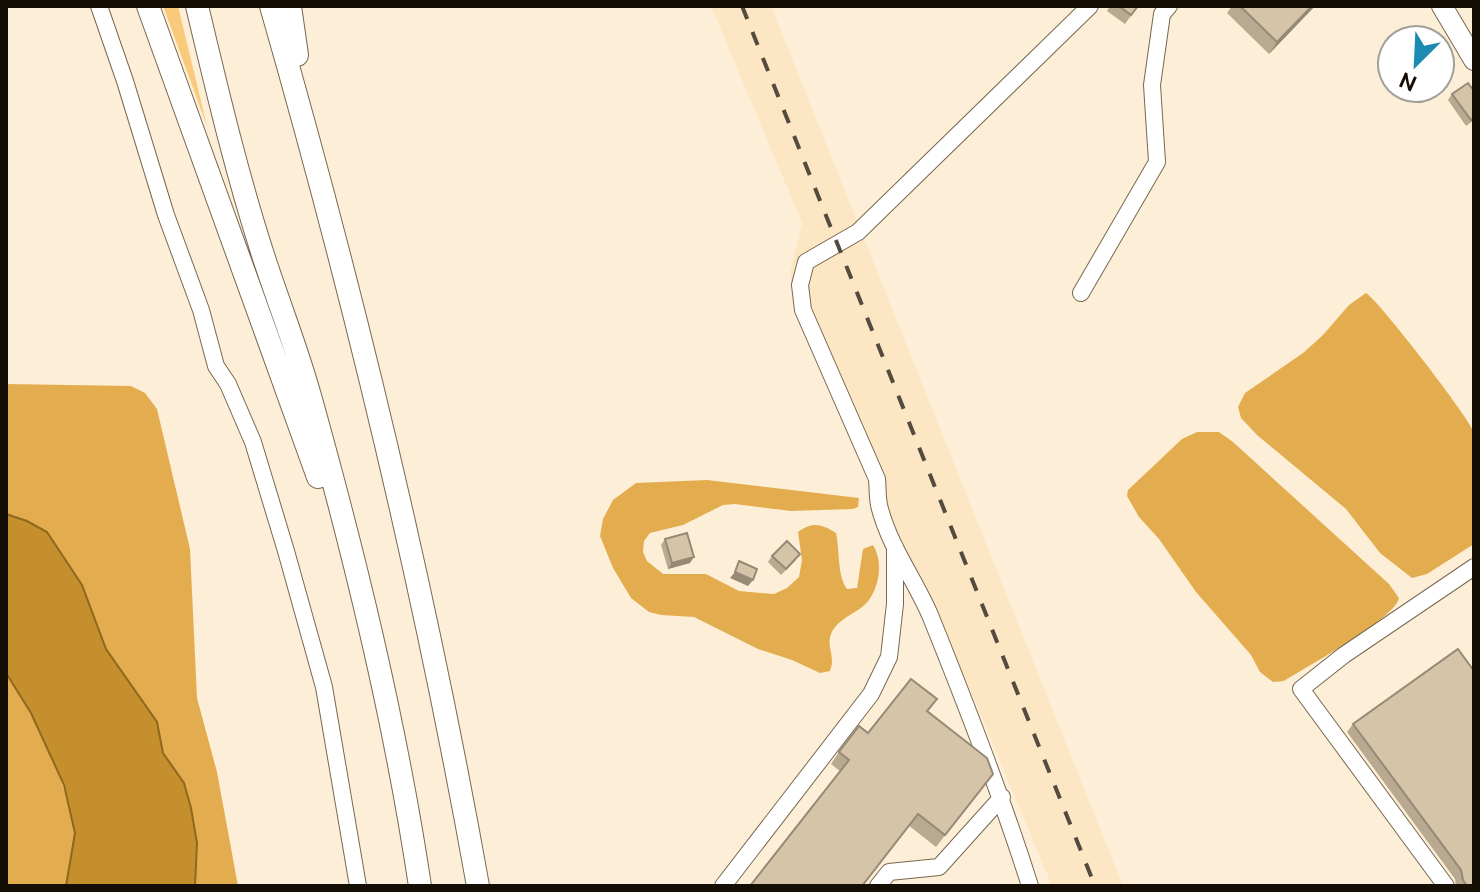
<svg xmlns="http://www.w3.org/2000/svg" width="1480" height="892" font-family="Ubuntu,sans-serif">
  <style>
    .built { fill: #fde6c3 }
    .green { fill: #f9ca7c }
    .forest { fill: #e3ad4f }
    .water { fill: #c48f2c; stroke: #8f6820; stroke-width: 2 }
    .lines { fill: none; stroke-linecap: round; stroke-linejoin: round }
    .minor-casing { stroke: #78684f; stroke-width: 18 }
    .major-casing { stroke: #78684f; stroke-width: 22 }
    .highway-casing { stroke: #78684f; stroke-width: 24 }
    .minor { stroke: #fff; stroke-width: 16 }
    .major { stroke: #fff; stroke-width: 20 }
    .highway { stroke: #fff; stroke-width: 22 }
    .rail { stroke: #534b3e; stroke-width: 4; stroke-dasharray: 14 14; stroke-linecap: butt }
    .wall { fill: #b8a990 }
    .shaded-wall { fill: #968976 }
    .building { fill: #d6c4a8; stroke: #968976; stroke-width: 2 }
  </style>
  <rect width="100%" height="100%" fill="#fdefd7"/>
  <path class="built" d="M711 6H771L1123 886H1052L975 701 869 478 796 308 790 273 802 223Z"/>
  <path class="green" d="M163 6H178L207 126Z"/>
  <path class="forest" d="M1366 293C1379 301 1472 421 1474 433 1478 466 1474 510 1474 544L1427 574 1412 578 1380 553 1346 509 1257 435 1241 418 1238 407 1245 393 1303 353 1323 335 1349 305Z
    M6 384 131 386 145 393 157 409 190 549 197 698 217 772 238 886H195L197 843 191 808 184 783 163 753 157 722 106 649 82 585 47 532 27 521 6 514Z
    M1197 432H1219L1233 442 1389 584 1399 598C1395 619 1306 667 1284 681L1273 682 1260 672 1251 655 1196 592 1159 539 1139 517 1127 496 1128 490 1182 439Z
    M707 480 859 498 858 507 853 509 791 511 735 504 723 505 683 525 650 533 644 541 643 552 647 561 663 574H706L739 591 774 594 787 588 799 577 802 560 798 532C812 521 822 524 836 533 840 551 837 575 847 589L857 588 863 549 873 545C883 561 880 584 869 600 860 613 838 617 831 634 826 647 836 656 830 671L820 673 792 660 758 649 694 617 661 615 649 612 631 598 613 568 600 536 603 519 613 500 636 483Z
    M6 673C34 707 69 788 74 831 76 848 69 869 66 886H6Z"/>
  <path class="water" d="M6 514 27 521 47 532 82 585 106 649 157 722 163 753 184 783 191 808 197 843 195 886H66L75 833 64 785 31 713 6 673Z"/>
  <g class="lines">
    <g class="minor-casing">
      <path id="minor" d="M99 6 125 81 166 215 201 310 216 366 228 384 253 442 286 551 324 687 358 886
        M1081 293 1157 162 1152 85 1162 14 1169 6
        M723 886 871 694 889 657 895 604V547
        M878 886 889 872 939 867 1002 797
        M1030 886C1001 794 966 704 930 615 915 580 890 547 880 509 877 500 878 489 877 479L803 310 800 285 806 262 858 232 1090 6
        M1446 886 1301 689 1344 655 1474 567"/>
    </g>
    <g class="major-casing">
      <path id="major" d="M1442 6 1474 60"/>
    </g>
    <g class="highway-casing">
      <path id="highway" d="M148 6 318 477
        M197 6C217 90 237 175 264 258 279 304 297 349 310 396 355 557 395 720 420 886
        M271 6C354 295 425 590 478 886
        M290 6 297 55"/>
    </g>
    <use href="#minor" class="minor"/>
    <use href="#major" class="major"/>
    <use href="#highway" class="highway"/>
    <path class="rail" d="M742 6 1095 886"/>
  </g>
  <path class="wall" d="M1110 6H1138L1125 24 1107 11Z
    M1232 6H1315L1269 54 1227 13Z
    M1474 91V120L1466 126 1448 100 1452 94Z
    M665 539 690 563 668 569 661 545Z
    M772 556 796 560 781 575 768 562Z
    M928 712 993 774 936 847 831 764 839 752 868 733Z
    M1353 724 1474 886H1456L1455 879 1347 732Z"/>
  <path class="shaded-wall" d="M1312 6H1315L1269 54 1277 42Z
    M694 557 690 563 668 569 672 563Z
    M735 572 753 580 748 586 730 578Z"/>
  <path class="building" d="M1119 6H1138L1131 15Z
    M1240 6H1312L1277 42Z
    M1468 83 1474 91V117L1471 120 1452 94Z
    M687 533 694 557 672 563 665 539Z
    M787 541 800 554 786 569 772 556Z
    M739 561 757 569 753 580 735 572Z
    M1458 649 1474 671V886H1467L1463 880 1461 870 1353 724Z
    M911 679 937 699 927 711 987 758 993 774 945 835 918 814 862 886H750L849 760 839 752 859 726 868 733Z"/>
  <rect width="1480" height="892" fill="none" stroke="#140e05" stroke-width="16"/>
  <g transform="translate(1416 64) rotate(204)"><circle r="38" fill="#ffffff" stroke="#a19f9b" stroke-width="2"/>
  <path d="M0-6L14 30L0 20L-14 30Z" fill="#1c8bb1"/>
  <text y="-12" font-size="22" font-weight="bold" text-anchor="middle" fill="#140e05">N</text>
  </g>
</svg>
